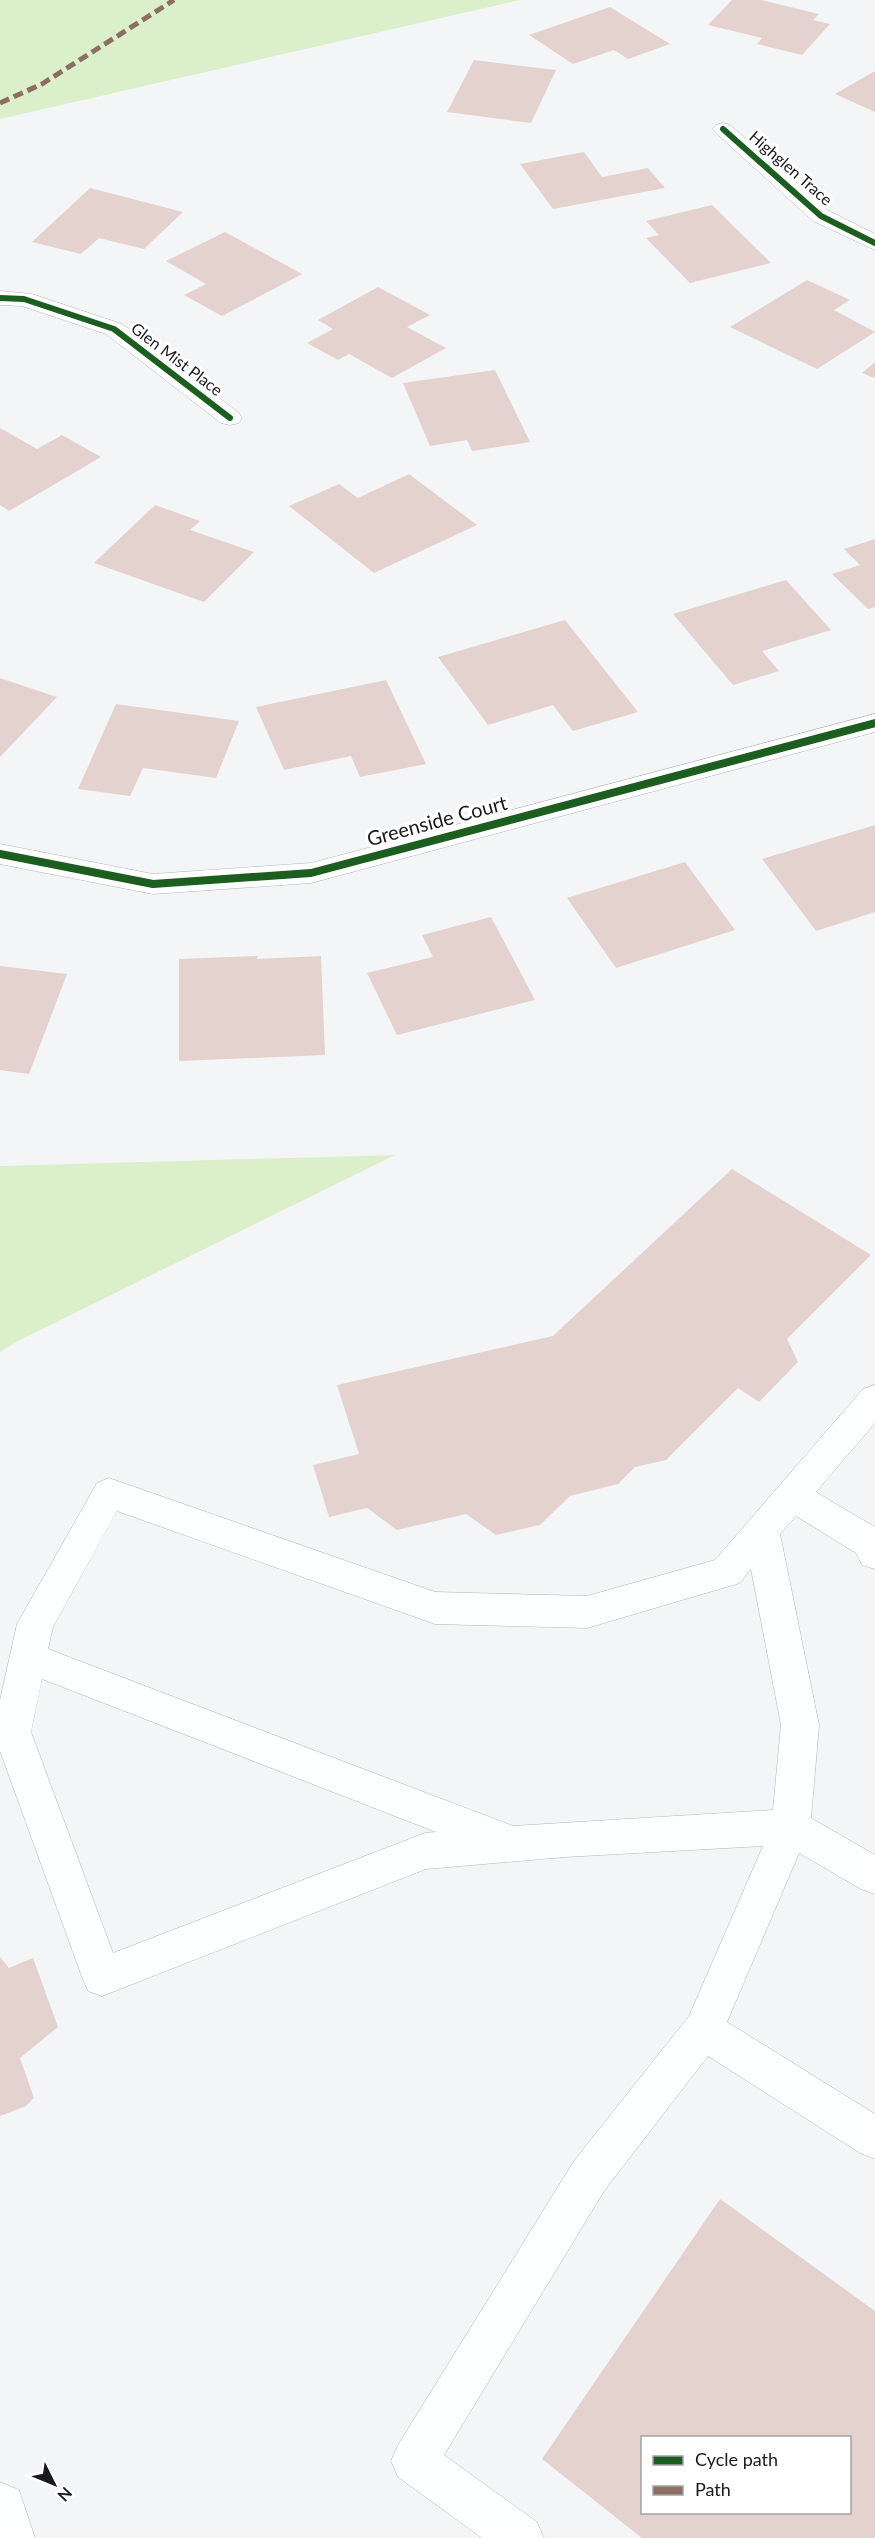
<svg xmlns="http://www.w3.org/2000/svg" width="875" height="2538" font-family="Lato,sans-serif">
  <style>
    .green { fill: #dbf0ca }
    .building { fill: #e4d2cf; fill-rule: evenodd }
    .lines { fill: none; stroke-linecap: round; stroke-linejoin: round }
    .minor-casing { stroke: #b4b4b6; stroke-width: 1 }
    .minor { fill: #fdfefe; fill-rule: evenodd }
    .quiet { stroke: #8d6e63; stroke-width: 5; stroke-dasharray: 10 5; stroke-linecap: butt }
    .cycleway-far1-casing { stroke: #fff; stroke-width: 8 }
    .cycleway-casing { stroke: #fff; stroke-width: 12 }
    .cycleway-far1 { stroke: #1b5e20; stroke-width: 6 }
    .cycleway { stroke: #1b5e20; stroke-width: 8 }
    .labels { text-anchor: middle; stroke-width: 6; stroke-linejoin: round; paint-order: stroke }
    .far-street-label { font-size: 16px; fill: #1a1a1c; stroke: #fff }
    .street-label { font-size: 20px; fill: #1a1a1c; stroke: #fff }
  </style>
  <rect width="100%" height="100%" fill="#f4f5f7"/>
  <path class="green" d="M0 0H520L0 119Z
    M395 1155 18 1341 0 1352V1166Z"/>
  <path class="building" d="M732 0H761L819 14 813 20 830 24 802 55 757 44 762 38 708 25Z
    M610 7 670 44 628 59 614 50 573 64 529 35Z
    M474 60 556 70 531 123 447 112Z
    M875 71V112L835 94Z
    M584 152 602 177 648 168 665 188 553 209 520 164Z
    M90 188 183 212 144 249 99 238 81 254 32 242Z
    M712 205 771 263 690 283 646 238 659 235 646 221Z
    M225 232 302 274 222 316 184 295 206 284 166 261Z
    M807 280 850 300 834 310 875 332 817 369 730 327Z
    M378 287 430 315 407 327 446 348 392 378 349 354 338 360 307 343 333 329 318 320Z
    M875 362V378L862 373Z
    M495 370 530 442 472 451 467 440 430 446 403 383Z
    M0 428 37 449 62 435 101 457 9 511 0 505Z
    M409 474 477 525 374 573 289 506 339 484 358 498Z
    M155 505 200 521 190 530 254 552 204 602 94 563Z
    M875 539V607L868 609 832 574 860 565 844 549Z
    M786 580 831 630 762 651 779 671 733 685 673 614Z
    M565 620 638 712 573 731 553 705 488 725 438 657Z
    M0 678 57 697 0 757Z
    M386 680 426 764 360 777 351 756 284 770 256 707Z
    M116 704 239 721 216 778 143 768 130 796 78 789Z
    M875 825V912L816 931 762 859Z
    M685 862 735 930 616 968 567 898Z
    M491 917 535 1000 397 1035 367 973 433 957 422 935Z
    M258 956 257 959 321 956 325 1055 179 1061V959Z
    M0 966 67 974 29 1074 0 1070Z
    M732 1169 871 1255 787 1339 798 1362 759 1402 738 1388 666 1460 635 1467 618 1484 570 1496 540 1525 496 1535 466 1514 397 1530 367 1508 329 1517 313 1465 359 1454 337 1385 553 1336Z
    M0 1957 9 1968 33 1958 58 2027 20 2058 34 2098 26 2106 0 2116Z
    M720 2199 875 2311V2538H642L542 2459ZM642 2438H850V2512H642Z"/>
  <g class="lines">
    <g class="minor-casing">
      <path id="minor" d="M723 123 730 125 829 211 875 234V250L813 221 716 133 712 129 716 125Z
        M0 291 32 294 122 324 239 413 242 418 239 423 230 425 221 423 106 334 22 306 0 305Z
        M875 714V732L311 883 153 894 0 864V844L153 874 311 863Z
        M875 1385V1423L816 1492 875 1527V1569L862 1565 856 1553 796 1516 780 1534 819 1725 811 1818 875 1855V1894L861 1889 799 1853 727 2022 875 2114V2159L860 2153 708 2056 604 2191 444 2455 537 2522 544 2538H482L398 2477 391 2461 398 2445 574 2161 689 2016 763 1846 565 1857 426 1869 102 1996 88 1991 82 1977 0 1751V1700L17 1624 97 1483 109 1478 435 1592 587 1596 715 1560 863 1389ZM117 1511 435 1624 587 1628 740 1583 751 1569 781 1725 773 1810 513 1826 48 1649 53 1627ZM42 1679 436 1832 425 1833 113 1953 31 1732Z
        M0 2482 19 2490 35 2538H0Z"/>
    </g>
    <use href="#minor" class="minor"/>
    <path class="quiet" d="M0 103 42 84 174 0"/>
    <g class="cycleway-far1-casing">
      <path id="cycleway-far1" d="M723 129 821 216 875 243
        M0 298 24 299 114 329 230 418"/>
    </g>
    <g class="cycleway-casing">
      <path id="cycleway" d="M0 854 153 884 311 873 875 723"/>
    </g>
    <use href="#cycleway-far1" class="cycleway-far1"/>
    <use href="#cycleway" class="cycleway"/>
  </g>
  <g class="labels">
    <g class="far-street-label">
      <text transform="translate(791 168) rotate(41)" y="6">Highglen Trace</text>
      <text transform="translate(177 359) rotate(37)" y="6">Glen Mist Place</text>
    </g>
    <g class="street-label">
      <text transform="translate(437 821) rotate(-15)" y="7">Greenside Court</text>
    </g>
  </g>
  <rect x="641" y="2436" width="210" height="78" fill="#ffffff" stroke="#a3a3a4" stroke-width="1.5"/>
  <rect x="653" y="2456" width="30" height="9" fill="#1b5e20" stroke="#a3a3a4" stroke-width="1.5"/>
  <text x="695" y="2466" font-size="18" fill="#1a1a1c">Cycle path</text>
  <rect x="653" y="2486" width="30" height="9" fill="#8d6e63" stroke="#a3a3a4" stroke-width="1.5"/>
  <text x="695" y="2496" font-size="18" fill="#1a1a1c">Path</text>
  <g transform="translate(54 2484) rotate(133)" stroke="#ffffff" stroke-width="4.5" paint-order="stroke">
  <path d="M0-4.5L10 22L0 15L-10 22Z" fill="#1a1a1c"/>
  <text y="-9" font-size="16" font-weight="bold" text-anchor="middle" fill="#1a1a1c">N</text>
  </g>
</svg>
